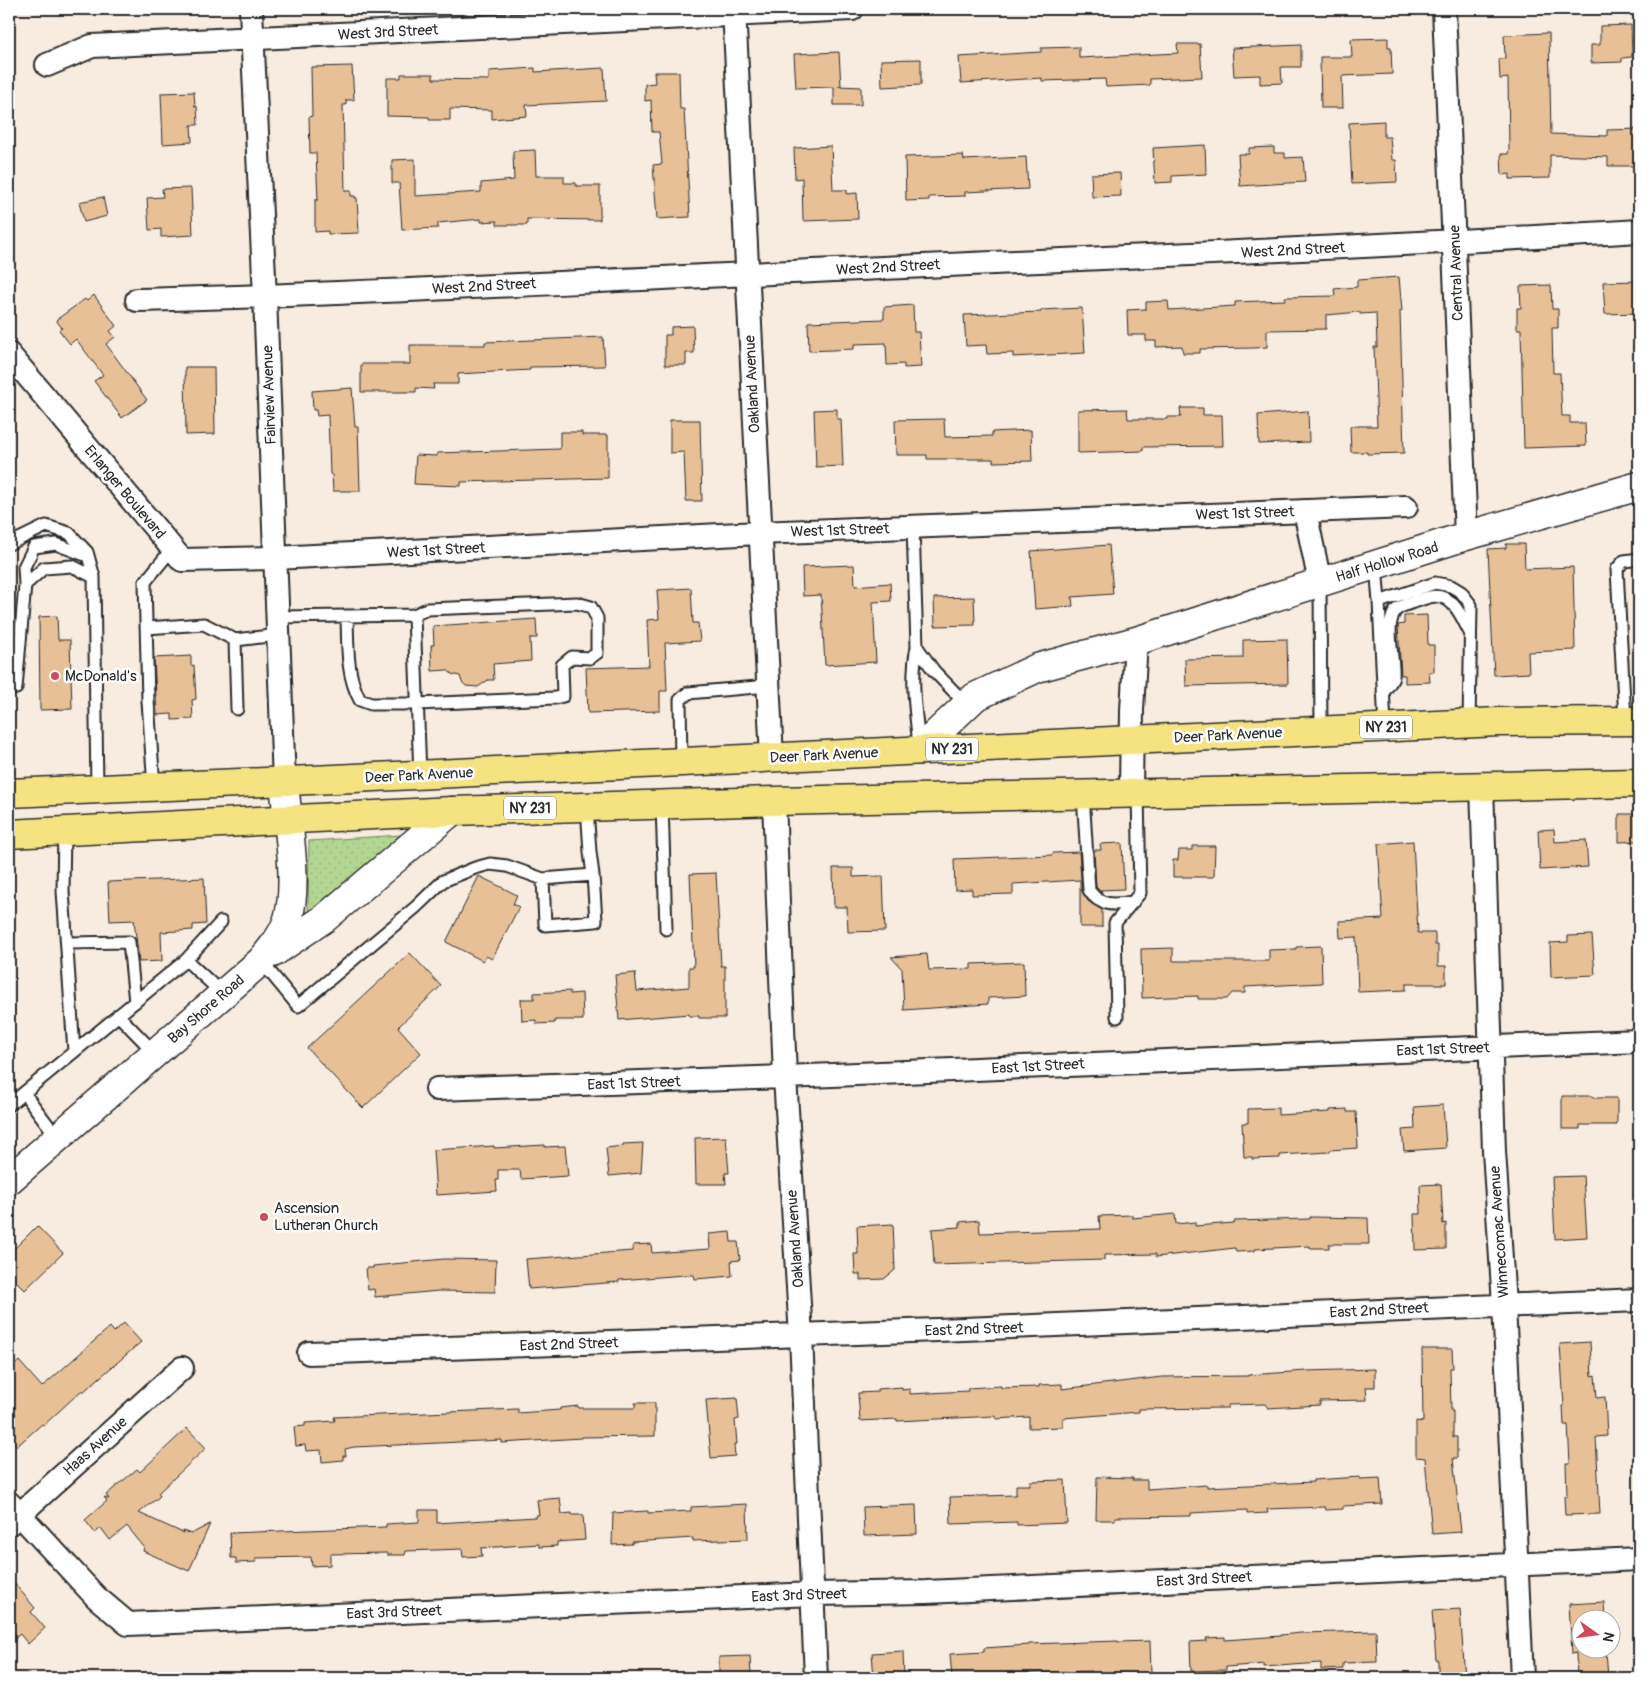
<svg xmlns="http://www.w3.org/2000/svg" width="1648" height="1687" font-family="Pangolin,sans-serif">
  <style>
    .grass { fill: url(#grass-dots); stroke: #6f815e }
    .building { fill: #e8c098; stroke: #2b2b2b }
    .lines { fill: none; stroke-linecap: round; stroke-linejoin: round }
    .lane-casing { stroke: #2b2b2b; stroke-width: 15 }
    .street-casing { stroke: #2b2b2b; stroke-width: 26 }
    .secondary-casing { stroke: #2b2b2b; stroke-width: 31 }
    .primary-casing { stroke: #2b2b2b; stroke-width: 31 }
    .lane { stroke: #fff; stroke-width: 11 }
    .street { stroke: #fff; stroke-width: 22 }
    .secondary { stroke: #fff; stroke-width: 28 }
    .primary { stroke: #f5e382; stroke-width: 28 }
    .poi-dot { fill: #d1495b; stroke: #fff; stroke-width: 2 }
    .labels { text-anchor: middle; stroke-width: 5; stroke-linejoin: round; paint-order: stroke }
    .shield { fill: #fff; stroke: #6b6b6b; stroke-width: 1 }
    .shield-label { font-size: 14px; font-weight: bold; fill: #2b2b2b }
    .street-label { font-size: 15px; fill: #2b2b2b; stroke: #fff }
    .poi-label { font-size: 15px; fill: #2b2b2b; stroke: #fff; text-anchor: start }
  </style>
  <defs>
    <pattern id="grass-dots" width="8" height="8" patternUnits="userSpaceOnUse" patternTransform="scale(1.25)"><rect width="8" height="8" fill="#b3d792"/><path d="M2 2h.1M6 6h.1" fill="none" stroke="#9ab97e" stroke-width="1.8" stroke-linecap="round"/></pattern>
  </defs>
  <rect width="100%" height="100%" fill="#f8ece0"/>
  <filter id="ink" filterUnits="userSpaceOnUse"><feTurbulence type="fractalNoise" baseFrequency=".02" numOctaves="2"/><feDisplacementMap in="SourceGraphic" scale="10" xChannelSelector="R" yChannelSelector="G"/><feConvolveMatrix kernelMatrix="1 2 1 2 8 2 1 2 1" color-interpolation-filters="sRGB"/></filter>
  <g filter="url(#ink)">
    <path class="grass" d="M401 835 400 846 308 914 309 841Z"/>
    <path class="building" d="M1631 25 1632 57 1622 58V62L1591 63V45H1600V26Z
      M1549 33 1551 134 1607 136V130L1639 129V163H1637L1638 166H1608V157L1550 155V178L1510 179V174L1502 175 1501 154H1508L1509 149 1508 78 1500 79 1499 59 1505 58 1504 35Z
      M1388 38V47H1391L1392 74 1342 76 1343 108H1321L1320 57H1352L1351 39Z
      M1177 44H1200L1202 77 1150 79V85L1106 87 1105 79 1042 81V78L961 83 959 57 1041 52V48L1079 47V58L1178 53Z
      M1301 45V67H1281L1282 83 1260 84V75L1234 76 1232 48Z
      M839 52 841 86H838L861 87V105H834V87L796 88 794 54Z
      M921 59V85L882 87 881 60Z
      M352 66 354 100H346V105H343L345 191H351V196H355V198H357L359 233 328 234V231L315 232V200H318L316 153H310L309 117 312 116 311 67Z
      M535 68V72L604 68 606 101 526 105 527 116 492 119V110L450 109V120H429V117L387 116V78H401V74H433V79L489 80V71Z
      M654 72H679L680 109H684L690 217 657 219 653 165 662 164 659 132H652L651 100 645 101V84L655 83Z
      M194 92 195 107 197 106 198 125H191L192 142 163 144 161 93Z
      M1384 121V137H1390L1392 160H1396L1397 182 1352 184 1349 123Z
      M1205 145 1206 174 1172 176V182L1155 183 1153 148Z
      M831 146 833 190H847V194L857 193 858 219 803 221 802 178 795 179 794 148Z
      M1274 147V153H1285V158L1303 157 1305 182 1240 186 1238 154H1249V148Z
      M535 150 536 176H564V183H576V186H600V220L527 219V225H497V221L481 222V219L438 223V228L402 230 399 183H392V160L415 159V196L481 192V183L514 180 513 151Z
      M963 155 964 160 1026 157 1028 189 965 192V196L929 197V200L906 201 905 157Z
      M1120 173 1121 196 1092 197 1091 174Z
      M191 188 193 235 161 237V229L149 230 147 198 163 197 162 189Z
      M103 197 107 216 84 222 79 202Z
      M1399 277 1402 311H1400L1404 453 1367 454V452H1351L1350 426H1377L1374 347H1377L1376 313 1360 314V312L1326 315V329L1267 330V347L1254 348 1200 349V353H1183L1182 346 1156 347V341H1146V335H1128L1127 310 1146 309V302L1168 301 1169 310 1235 306V302L1285 300V297L1335 296 1334 289 1357 287V280Z
      M1639 281V313L1605 314 1603 282Z
      M1551 285 1552 309H1558V328H1552L1553 373H1560L1562 416H1570V423H1585L1586 446 1524 448 1521 329H1517V308H1521L1520 286Z
      M94 295 116 326 110 331 115 337 106 344 147 400 122 418 94 381 103 375 76 339 70 344 59 330 62 328 56 320 85 299 87 301Z
      M913 305 914 332H919L921 367 904 368V364L887 365 886 343 854 344V349L809 351 808 322 884 319V307Z
      M1082 308 1085 353 1013 357V353L987 354 986 345 966 346 964 315 1041 312V310Z
      M693 326 694 353H686V365H665V335H671V327Z
      M603 337 605 366 530 367V370L458 374V384H433L434 389 416 388V392H361V364H410V345H485V342Z
      M185 367H214L215 434 186 435Z
      M352 388 355 427H358L360 491H333L332 474H330L328 415 317 416 316 410H313L312 391Z
      M1180 408H1203V415H1222L1223 446 1143 447V451L1078 453V410L1127 409 1128 419H1167V417H1181Z
      M837 409V419H841L843 466 816 467 814 410Z
      M1308 411 1309 442 1259 444 1258 415Z
      M944 419 945 437 992 436V432L1031 430 1032 461 993 462V459H927V455H896L895 420Z
      M670 420H700L702 501H686L684 452 670 453Z
      M560 432H582V435H608V478L461 482V486L414 484 416 455 437 456V453L560 449Z
      M1506 544H1524L1525 569 1573 567 1575 650 1528 652 1529 673 1494 675 1488 549 1506 548Z
      M1109 545 1113 594 1072 597 1073 606 1035 609 1031 551Z
      M854 565 855 586 890 583 891 601 873 602 876 662 825 665 821 595 803 596 802 567Z
      M691 588 693 623H698L700 641 665 643 667 691H660V711L588 713 586 668 649 666 647 620 659 619 657 590Z
      M974 597 975 625 935 626 934 598Z
      M1427 615 1428 645H1434V672H1429L1430 682 1405 683V675H1401L1398 625 1404 624V616Z
      M57 616 58 640H70L72 709 40 710 39 617Z
      M536 619 537 638H530L531 661 493 664 494 680H488L478 687 466 686 462 682 460 676 452 674 447 670 432 671 431 645H434L433 626Z
      M1287 639 1288 684 1186 686 1185 659 1243 658V640Z
      M191 656V666L194 665 196 699 192 700 193 719 172 720V714L157 715 154 658Z
      M1619 814H1639V841L1619 842Z
      M1554 829 1555 842 1586 840 1588 867 1540 870 1538 830Z
      M1413 841 1418 933H1435V945H1438V966H1446V984H1406V990L1358 992 1356 937 1340 938 1339 921 1383 919 1378 844Z
      M1122 843 1124 889 1101 890 1102 893 1096 887 1094 850H1101L1100 844Z
      M1192 846H1215L1214 877H1173V860H1178L1179 850H1192Z
      M1079 852 1082 891 1088 901 1102 910V927H1080V880L1013 884V894L972 895V889L955 890 954 859 1052 855 1053 853Z
      M833 868H853V877L883 876 885 931 848 932 847 907H834Z
      M716 873 721 966H725V1018H699V1016H689V1014L619 1020 615 975 635 973 637 991 689 987V967H694L690 874Z
      M479 876 517 895 513 904 519 907 492 959 486 956 483 961 446 942Z
      M204 878 206 924 193 925V930L161 932 162 961 139 962 134 920 110 921 108 882Z
      M1592 935 1595 975 1551 977 1550 943 1568 942V936Z
      M1321 946 1322 983 1245 987V993H1232L1227 999H1198V996L1142 998 1141 949 1173 948V961H1269V950L1296 949V947Z
      M410 953 441 986 398 1027 421 1053 363 1108 307 1048Z
      M927 954 929 970 971 969V964L1024 962 1025 996 988 998V1004L904 1010 902 969 891 957Z
      M570 991V994L582 993 583 1020H555V1023L536 1024V1020L522 1021 521 999H534V993Z
      M1562 1096H1593V1098H1617V1125H1580V1129H1562Z
      M1443 1105 1446 1148 1404 1151 1402 1130 1415 1129 1414 1107Z
      M1278 1108V1115L1330 1112V1110L1347 1109V1112H1356L1358 1148 1330 1150V1152L1280 1155V1158L1252 1159V1157H1244L1242 1123H1248V1109Z
      M726 1137 729 1173H725L726 1184H696L695 1138Z
      M643 1143 641 1173 609 1176 606 1148 623 1146V1144Z
      M545 1145V1147L565 1146 568 1176 521 1179 520 1170H498V1180H496L497 1191 436 1195 433 1150 494 1146V1148Z
      M1583 1176 1587 1237 1555 1239 1552 1177Z
      M1441 1184 1443 1224 1446 1223V1249L1415 1250 1414 1214H1421L1420 1185Z
      M1175 1214 1176 1224 1195 1222V1226L1234 1223V1221L1310 1219V1217L1368 1218 1369 1244H1329V1248H1310V1246L1255 1249V1251L1236 1252 1235 1248 1156 1257V1254L1104 1255V1260L934 1265 932 1229 960 1227V1222L979 1220 980 1233 1100 1229 1099 1216 1132 1215V1218Z
      M893 1224 895 1270 884 1279 860 1280V1274H855L854 1254H858L857 1226Z
      M37 1226 63 1253 25 1290 17 1282 9 1290V1254Z
      M730 1232 731 1242H738L740 1260 731 1261 732 1276 695 1279 694 1275H685L619 1280V1282L529 1289 526 1259 633 1251V1245L651 1244 652 1253 710 1249 709 1234Z
      M444 1259 496 1260 495 1292 438 1291 375 1297 374 1289 368 1290 366 1268H373V1266Z
      M124 1323 141 1342 83 1392 82 1390 44 1425 42 1424 17 1446 9 1436V1370L19 1361 42 1387 110 1327 114 1332Z
      M1590 1342 1592 1376 1595 1375 1597 1398 1605 1397 1607 1436 1596 1437 1600 1514 1565 1515 1564 1496H1567L1566 1463H1570L1568 1425H1564L1563 1406H1564L1560 1344Z
      M1422 1349H1452L1453 1368H1450L1451 1411H1453V1437H1457V1458H1453L1461 1532 1432 1534 1425 1458 1416 1457V1421L1423 1422Z
      M1375 1369V1387H1366L1367 1400 1320 1401V1405L1268 1408 1265 1404 1228 1405V1408L1139 1409V1412L1063 1418V1427L1029 1428V1417L996 1419V1416L897 1421V1419L860 1421 858 1393 877 1392V1389L902 1387V1390L910 1389V1394L968 1391V1388L1001 1386V1388L1039 1387V1385L1062 1384V1389L1162 1377 1248 1376V1375L1306 1371Z
      M737 1398 739 1419 735 1420 737 1444H734L735 1456 711 1458 706 1400Z
      M635 1403H655V1436L581 1437V1438L502 1443V1440L354 1447 345 1449 346 1456H343V1460L322 1462 321 1450 306 1451 305 1445 296 1446 294 1427 305 1426V1423L335 1421 334 1417 518 1409V1413L560 1410V1408L578 1406 579 1408H635Z
      M187 1428 206 1448 158 1493 160 1496 139 1513 183 1533V1531L191 1534 210 1524 189 1571 143 1551 144 1547 127 1526 110 1540 101 1528 95 1533 85 1520 107 1501 104 1497 109 1499 106 1495 137 1469 140 1472Z
      M1097 1477 1133 1478 1132 1480H1147V1489L1207 1485V1487L1313 1482V1480L1360 1477V1479L1380 1478 1382 1504 1343 1506V1509L1326 1510 1325 1507 1267 1509 1268 1513 1247 1514V1510L1191 1513V1516L1115 1517V1520H1096Z
      M1065 1480 1067 1523 1017 1525V1522L951 1524 950 1497 1016 1495V1485H1030V1481Z
      M560 1498 562 1514 572 1513V1515H583L585 1540 557 1542V1546L539 1547V1544L481 1548 482 1556 463 1557 462 1549 406 1551 405 1555H387V1553L330 1554V1565L312 1566 311 1557 256 1558V1562L236 1563V1558H231L230 1533 386 1527V1524L419 1522V1510H437V1523L536 1517V1515H539L537 1500Z
      M747 1504 748 1539 693 1541V1538L632 1542V1544L612 1545 613 1513 648 1511V1513L691 1511V1507Z
      M916 1505 917 1534 864 1536 863 1507Z
      M9 1577 35 1608 31 1612 45 1628 28 1644 20 1634 9 1644Z
      M1604 1602 1605 1620H1580V1650H1606L1608 1678H1577L1576 1653 1572 1654 1569 1604Z
      M1460 1609 1465 1678H1438V1660H1436L1432 1611Z
      M1376 1631 1377 1662 1343 1663V1669L1321 1670V1663L1264 1667V1664L1226 1667V1670L1191 1671 1190 1642 1207 1641 1206 1638 1225 1637V1640L1281 1636V1635L1301 1633Z
      M1118 1641V1642L1150 1641 1151 1673 1091 1675V1671L1005 1674 1006 1678H952L950 1654 984 1652V1648L1029 1645V1644Z
      M903 1651 904 1678H874L872 1653Z
      M750 1656 751 1676H748V1678H719V1657Z"/>
    <g class="lines">
      <g class="lane-casing">
        <path id="lane" d="M913 527 917 647C910 680 916 713 919 746
          M9 544 46 526 69 533 87 552 94 577 97 789
          M1376 565 1379 602
          M1320 583 1321 731
          M25 585 24 567 34 547 56 544 88 556
          M347 616C348 645 346 675 360 700L371 704H417L555 698 563 696 562 665 572 657 590 658 597 653V618L591 607 577 603 427 609 414 615 420 775
          M277 617 414 615
          M146 628 204 624 235 640
          M917 647 934 671 967 705
          M9 689 16 688 25 585 44 568 72 566 94 577
          M1383 693C1386 688 1392 682 1393 677 1395 660 1383 622 1397 609 1402 605 1423 599 1429 597 1452 592 1461 615 1469 631
          M237 709 235 640 278 635
          M1625 721 1617 569 1624 561 1639 559
          M1385 727 1379 602 1435 583 1451 586 1461 592 1471 605 1469 724
          M681 762 680 700 688 693 768 686
          M154 787 148 701 145 582 172 549
          M1083 794 1089 890C1099 907 1115 905 1133 902
          M662 804 666 929
          M64 831 63 891 74 1052
          M543 879 545 925 596 921 593 875
          M67 943 129 942 135 1002
          M186 960 223 994
          M261 961 298 1006 416 907 443 881 475 868 490 864 507 866 543 879 593 875 590 852 587 807
          M118 1015 155 1053
          M1117 1017 1115 923 1140 893 1138 793
          M24 1093 57 1137
          M9 1105 186 960 221 922"/>
      </g>
      <g class="street-casing">
        <path id="street" d="M251 9 265 297 284 782
          M734 9 772 758
          M1444 9 1466 536
          M47 65 92 46 852 9
          M137 300C341 295 545 283 749 274 1046 260 1343 249 1639 231
          M9 354 182 560 275 558 759 533 1406 507
          M1305 511 1320 583
          M1482 786 1494 1151 1504 1305 1522 1678
          M1131 793 1132 710 1136 641
          M774 801 785 1077 801 1336 816 1678
          M437 1089 785 1077 1639 1041
          M309 1353 964 1329 1639 1300
          M9 1503 96 1597 128 1624 813 1594 926 1592 1639 1559
          M9 1524 182 1368"/>
      </g>
      <g class="secondary-casing">
        <path id="secondary" d="M919 750 975 697 1037 668 1136 641 1466 536 1639 486
          M273 953 325 918 452 811
          M9 1180 261 961C272 948 283 935 288 919 299 884 287 820 284 782"/>
      </g>
      <g class="primary-casing">
        <path id="primary" d="M9 793 334 779 1498 722 1639 721
          M9 834 452 811 774 801 1639 783"/>
      </g>
      <use href="#lane" class="lane"/>
      <use href="#street" class="street"/>
      <use href="#secondary" class="secondary"/>
      <use href="#primary" class="primary"/>
    </g>
  </g>
  <g class="poi-dot">
    <circle cx="55" cy="676" r="5"/>
    <circle cx="264" cy="1217" r="5"/>
  </g>
  <g class="labels">
    <g class="shield">
      <rect x="1360" y="715.5" width="52" height="23" rx="4"/>
      <rect x="926" y="737.5" width="52" height="23" rx="4"/>
      <rect x="504" y="796.5" width="52" height="23" rx="4"/>
    </g>
    <g class="shield-label">
      <text x="1386" y="732">NY 231</text>
      <text x="952" y="754">NY 231</text>
      <text x="530" y="813">NY 231</text>
    </g>
    <g class="street-label">
      <text transform="translate(388 32) rotate(-3)" y="5">West 3rd Street</text>
      <text transform="translate(1293 250) rotate(-3)" y="5">West 2nd Street</text>
      <text transform="translate(888 267) rotate(-3)" y="5">West 2nd Street</text>
      <text transform="translate(1456 273) rotate(-92)" y="5">Central Avenue</text>
      <text transform="translate(484 286) rotate(-3)" y="5">West 2nd Street</text>
      <text transform="translate(752 384) rotate(-93)" y="5">Oakland Avenue</text>
      <text transform="translate(269 395) rotate(-92)" y="5">Fairview Avenue</text>
      <text transform="translate(125 492) rotate(50)" y="5">Erlanger Boulevard</text>
      <text transform="translate(1245 513) rotate(-2)" y="5">West 1st Street</text>
      <text transform="translate(840 530) rotate(-2)" y="5">West 1st Street</text>
      <text transform="translate(436 550) rotate(-3)" y="5">West 1st Street</text>
      <text transform="translate(1387 562) rotate(-17)" y="5">Half Hollow Road</text>
      <text transform="translate(1228 735) rotate(-3)" y="5">Deer Park Avenue</text>
      <text transform="translate(824 755) rotate(-3)" y="5">Deer Park Avenue</text>
      <text transform="translate(419 775) rotate(-3)" y="5">Deer Park Avenue</text>
      <text transform="translate(206 1009) rotate(-41)" y="5">Bay Shore Road</text>
      <text transform="translate(1443 1049) rotate(-2)" y="5">East 1st Street</text>
      <text transform="translate(1038 1066) rotate(-3)" y="5">East 1st Street</text>
      <text transform="translate(634 1083) rotate(-2)" y="5">East 1st Street</text>
      <text transform="translate(1499 1232) rotate(-94)" y="5">Winnecomac Avenue</text>
      <text transform="translate(795 1239) rotate(-94)" y="5">Oakland Avenue</text>
      <text transform="translate(1379 1310) rotate(-3)" y="5">East 2nd Street</text>
      <text transform="translate(974 1329) rotate(-2)" y="5">East 2nd Street</text>
      <text transform="translate(569 1344) rotate(-2)" y="5">East 2nd Street</text>
      <text transform="translate(95 1446) rotate(-42)" y="5">Haas Avenue</text>
      <text transform="translate(1204 1579) rotate(-3)" y="5">East 3rd Street</text>
      <text transform="translate(799 1595) rotate(-2)" y="5">East 3rd Street</text>
      <text transform="translate(394 1612) rotate(-2)" y="5">East 3rd Street</text>
    </g>
    <g class="poi-label">
      <text x="65" y="681">McDonald's</text>
      <text x="274" y="1213">Ascension<tspan x="274" dy="17">Lutheran Church</tspan></text>
    </g>
  </g>
  <rect width="1648" height="1687" fill="none" stroke="#fff" stroke-width="30"/>
  <rect x="15" y="15" width="1618" height="1657" fill="none" stroke="#2b2b2b" stroke-width="2" filter="url(#ink)"/>
  <g transform="translate(1596 1634) rotate(104)"><circle r="24" fill="#ffffff" stroke="#aaaaaa"/>
  <path d="M0-4L9 19L0 12L-9 19Z" fill="#d1495b"/>
  <text y="-8" font-size="14" font-weight="bold" text-anchor="middle" fill="#2b2b2b">N</text>
  </g>
</svg>
